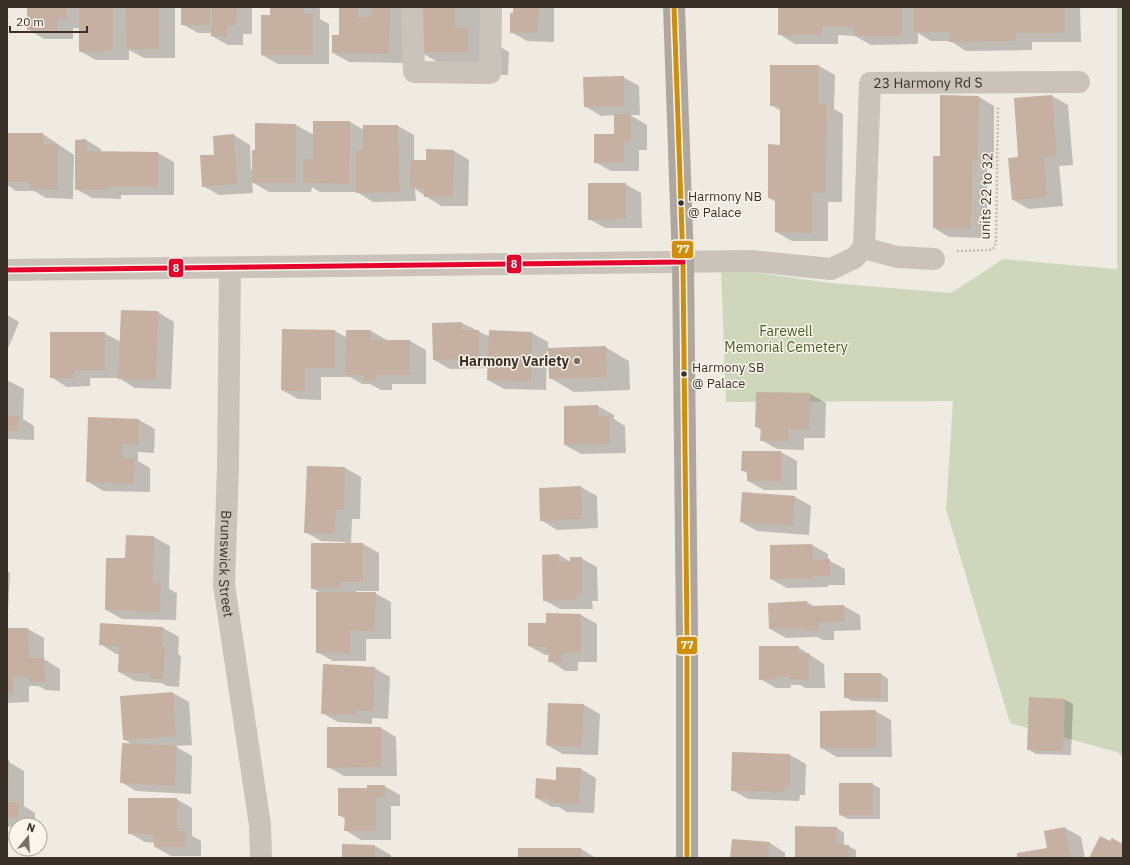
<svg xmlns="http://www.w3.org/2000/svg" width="1130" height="865" viewBox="0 0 1130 865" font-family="'IBM Plex Sans',sans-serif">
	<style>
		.green { fill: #ced7bb }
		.shadow { fill: #0003 }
		.building { fill: #c5b0a2 }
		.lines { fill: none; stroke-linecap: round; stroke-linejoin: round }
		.path { stroke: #c2bbb3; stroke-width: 2.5; stroke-dasharray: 2 2; stroke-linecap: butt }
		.minor { stroke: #c9c3bb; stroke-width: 22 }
		.major { stroke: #aea7a0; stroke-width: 22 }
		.bus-1-casing { stroke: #fcf5ea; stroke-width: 8 }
		.bus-2-casing { stroke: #fcf5ea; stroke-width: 8 }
		.bus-1 { stroke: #d18e08; stroke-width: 5 }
		.bus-2 { stroke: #e4002b; stroke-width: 5 }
		.bus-dot { fill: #3a3028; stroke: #fcf5ea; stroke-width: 1.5 }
		.poi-dot { fill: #797169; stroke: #fcf5ea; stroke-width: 1.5 }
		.labels { text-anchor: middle; stroke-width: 3; stroke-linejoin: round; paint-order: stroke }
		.bus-label { font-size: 13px; fill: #3a3028; stroke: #fcf5ea; text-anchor: start }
		.street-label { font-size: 14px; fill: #3a3028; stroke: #fcf5ea }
		.park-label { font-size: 14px; fill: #445c29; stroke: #fcf5ea }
		.poi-label { font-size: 14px; font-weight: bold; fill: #3a3028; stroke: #fcf5ea; text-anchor: end }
		.line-badge { stroke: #fcf5ea; stroke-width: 1.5 }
		.badge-label { font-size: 11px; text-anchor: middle; font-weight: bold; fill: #fff }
	</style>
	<rect width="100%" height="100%" fill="#efebe3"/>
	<path class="green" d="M1117,7H1123V757L1117,752L1010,723L946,509L953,401L726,402L721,268L831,283L951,293L1003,259L1117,269Z"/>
	<g class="shadow">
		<path d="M28,7H175V58H144L129,50V60H96L80,51V28H73V39H44L28,29Z"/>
		<path d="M182,7H252V34H243V45H228L212,36V33H198L182,24Z"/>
		<path d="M271,7H320V19L329,24V64H278L262,55L271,16Z"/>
		<path d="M340,7H405V63L349,62L333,53L340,36Z"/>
		<path d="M420,7H490L495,44L509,52L508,75H461L420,52Z"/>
		<path d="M514,7H554V42L527,41L511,32Z"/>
		<path d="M779,7H1080L1081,42H1032V50L966,51L950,41H931L918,33V44L871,45L855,36L838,35V44H795L779,34Z"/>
		<path d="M819,66L835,75L834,109L843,114L842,202H828V241H792L776,232V202L769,198L781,146V111L771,105Z"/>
		<path d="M623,77L639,86L640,115H630L647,125V150H639V171H611L595,162L615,135V115L601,116L585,106Z"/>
		<path d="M1052,96L1068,105L1073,165L1059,166L1063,206L1029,209L1013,200L1020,158Z"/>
		<path d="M979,97L994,106V169L987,168V238L949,237L934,228L941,158Z"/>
		<path d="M350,122L364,130L398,126L414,135V161H427L454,151L469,160L468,206H441L415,189L416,201L373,202L357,192H320L312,187L311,192H269L252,182L253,193L219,195L203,186L215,155L234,135L250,145L251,170H253L256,151V124L296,125L314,135Z"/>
		<path d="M7,134H43L74,155L73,199L46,198L34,191H16L7,185Z"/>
		<path d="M86,140L101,149V152L158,153L174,162V195H121V199L92,198L76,189Z"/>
		<path d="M625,184L641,193L642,228H605L589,219Z"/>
		<path d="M158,312L174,322L171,389L135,388L119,378H90V386L67,387L51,377L104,333L121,342Z"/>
		<path d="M7,315L19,322L7,351Z"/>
		<path d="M462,323L490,337L532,333L548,342V349L605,347L629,361L630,390L574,392L550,378L549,351H547L546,390L504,389L488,380L489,368L450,369L434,360Z"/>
		<path d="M335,331L346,337L371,331L387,340L410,341L426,350V384H392V390H381L370,384H362L350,377H321V400L298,399L282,390Z"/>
		<path d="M7,380L24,389L23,419L34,426V440L7,439Z"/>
		<path d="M810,394L826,403L825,438H804V450L777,449L761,440L762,430L756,427Z"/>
		<path d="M598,406L614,415V419L625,426L626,453L581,454L565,445Z"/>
		<path d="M89,418L139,420L155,429L154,453L138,452V461L150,468V492L103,491L87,481Z"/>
		<path d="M743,452H781L797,461V490H764L748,481V474L742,470Z"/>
		<path d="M308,467L345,468L361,477L360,519H352L351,544H363L379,553V591H356V593H375L391,602V639H366V661H333L317,652L321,593L312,588L346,542L321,541L305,532Z"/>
		<path d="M581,487L597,496L598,528L557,530L541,520L540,489Z"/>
		<path d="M795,497L811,506L809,535L757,531L741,522Z"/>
		<path d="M127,536L154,537L170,546L169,589L177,593L176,620L122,619L106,610L126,559Z"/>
		<path d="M812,545L828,554V560L845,569V585H828V587L787,588L771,579V546Z"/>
		<path d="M559,555L571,562L581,558L597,567L598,601H592L593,609H560L544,600Z"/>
		<path d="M7,571L10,573L8,611H7Z"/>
		<path d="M807,602L815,607L844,606L860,615L861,630L834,631V640H823L817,637L786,638L770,629Z"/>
		<path d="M547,614L581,615L597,624V662H578V671H565L550,661V655H545L529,646L547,624Z"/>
		<path d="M163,628L179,637L178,654L181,656L179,687L167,686L161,683L135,681L119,672L120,654H116L100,644Z"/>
		<path d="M7,629H28L44,638V659L60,669V691L46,690L38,686H29V702L7,703Z"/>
		<path d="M798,647L824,664L825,688H806L800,685H790L791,688H776L760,679Z"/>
		<path d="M374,668L390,677L388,719L372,718V724L338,722L322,713Z"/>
		<path d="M881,674L888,679V702L852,701L845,697Z"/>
		<path d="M173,693L189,702L192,745L175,746L192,756L191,794L136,791L121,782L133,745L124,739Z"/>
		<path d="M1030,699L1065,700L1073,704L1071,755L1036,754L1028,749Z"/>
		<path d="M549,704L584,705L600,714L598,755L563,754L547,745Z"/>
		<path d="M875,711L891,720L892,757H837L821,748Z"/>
		<path d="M381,728L396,737L397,776H344L328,767Z"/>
		<path d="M790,755L806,764L805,795H800L799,801L748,799L732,790Z"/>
		<path d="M7,761L24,771V806L35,813V825L7,827Z"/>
		<path d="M581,769L596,778L594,813L567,812L559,807H552L536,798L556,781Z"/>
		<path d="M872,784L880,788V819H848L840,815Z"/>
		<path d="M384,786L400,795V806H391V840H361L345,830V819L339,815L368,789Z"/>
		<path d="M176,799L192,808V836L201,841V856H171L155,847V843L145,842L129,833Z"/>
		<path d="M837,828L844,833V845L848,846L856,850V858H796Z"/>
		<path d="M1065,828L1081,837L1085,858H1018L1048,849Z"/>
		<path d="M770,843L785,853V858H731Z"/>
		<path d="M375,846L391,855V858H343Z"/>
		<path d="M581,849L596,858H519Z"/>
	</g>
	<g class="building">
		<path d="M27,7H67V19H57V31L27,30Z"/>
		<path d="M79,7H113V51L79,52Z"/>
		<path d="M126,7H159V49H127Z"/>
		<rect x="181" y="7" width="29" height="18"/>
		<path d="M212,7H237L236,25H227V37L211,36Z"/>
		<path d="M270,7H304V14H313V55H261V15H270Z"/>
		<path d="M339,7H358V17H371L372,7H390L389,54L332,53V35H339Z"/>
		<path d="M419,7H455V28H468V52H419Z"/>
		<path d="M513,7H539L538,33H510V13H513Z"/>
		<path d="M778,7H902V36H854V27H822V35H778Z"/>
		<path d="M914,7H1065V33H1016V41L949,42L950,32H914Z"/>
		<path d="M770,65H819V104H827L826,193H812V233L775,232V199L768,198V144L780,145V106H770Z"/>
		<path d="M624,76V106L584,107L583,77Z"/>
		<path d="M940,95L979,96L978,160H972L971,229L933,228V156H940Z"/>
		<path d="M1052,95L1057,156L1044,157L1047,197L1012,200L1008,158L1018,157L1014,98Z"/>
		<path d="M614,114H631V141L624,142V162L594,163V134H614Z"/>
		<path d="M313,121H350L349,184L303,183V159H313Z"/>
		<path d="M255,123L296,124V183H252V150H255Z"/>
		<path d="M363,125H398L400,192L356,193V151L363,150Z"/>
		<path d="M7,133H43V144H58V190L29,189L30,182H7Z"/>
		<path d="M234,134L237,184L202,187L200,155H214L213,136Z"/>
		<path d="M86,139V151L158,152V187H105V190H75V140Z"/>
		<path d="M426,149L454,150L453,197H424V188H410L411,160H426Z"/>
		<path d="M588,183H626V219L588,220Z"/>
		<path d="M121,310L158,311L156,380L118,379Z"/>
		<path d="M462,322V330H479L480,359L433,360L432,323Z"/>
		<path d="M282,329L335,330V368H305V391L281,390Z"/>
		<path d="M346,330H371V340H410V375H376V381H364V375H345Z"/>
		<path d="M489,330L532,332L531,382L487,380Z"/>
		<path d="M50,332H105V370H74V378H50Z"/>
		<path d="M606,346L607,377L549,379L548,348Z"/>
		<path d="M756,392L810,393L809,430L788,429L789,441H760L761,427H755Z"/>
		<path d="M598,405V416H610V444L564,445V406Z"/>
		<path d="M7,416H19L18,431H7Z"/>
		<path d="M88,417L139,419V445L123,444L122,458H135L134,484L86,482Z"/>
		<path d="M742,451H781V481H747V471H741Z"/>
		<path d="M307,466L345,467L344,510H336L335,534L304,533Z"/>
		<path d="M581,486L582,519L540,521L539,488Z"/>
		<path d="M742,492L795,496L793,526L740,522Z"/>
		<path d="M126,535L154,536L153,583H161L160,612L105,610L106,558H125Z"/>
		<path d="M311,543H363V582H340V588L311,589Z"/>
		<path d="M812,544L813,560L830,559V576H813V579H770V545Z"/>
		<path d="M559,554V562H570V557H582V593H577V600L543,601L542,555Z"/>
		<path d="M316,592H376L375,631L350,630V653H316Z"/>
		<path d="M807,601V606L844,605L845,621L818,623L819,631H806V628L769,629L768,603Z"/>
		<path d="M546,613L581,614V653H562V662H548L549,653L545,652L546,647L528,646V623H546Z"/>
		<path d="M100,623L163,627L162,646H165L163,679L150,678L151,674L118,672L119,646L99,645Z"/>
		<path d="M7,628H28L29,658H44L45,682H29V677H13V694H7Z"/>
		<path d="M759,646H799L798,653H809V680L789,679V676L775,677V679L759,680Z"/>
		<path d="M323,664L375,667L373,711L356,710V715L321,714Z"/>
		<rect x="844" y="673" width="37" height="25"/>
		<path d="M173,692L176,736L123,740L120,696Z"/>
		<path d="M1029,697L1065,699L1063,751L1027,750Z"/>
		<path d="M548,703L584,704L582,747L546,745Z"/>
		<path d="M876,710V748H820V711Z"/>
		<path d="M327,727H381V767L327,768Z"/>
		<path d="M122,743L177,746L175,786L120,783Z"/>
		<path d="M732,752L790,754V787L784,786V792L731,791Z"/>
		<path d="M7,760H9L8,802H19V818H7Z"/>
		<path d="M556,767L581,768L579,804L550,803L551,799L535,798L536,778L556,780Z"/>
		<rect x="839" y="783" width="34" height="32"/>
		<path d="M367,785H385V797L376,798V831H344L345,816H338V788H367Z"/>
		<path d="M128,798H177V831H186L185,847H154V834H128Z"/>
		<path d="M795,826L837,827L836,844L849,845L848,858H795Z"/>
		<path d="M1065,827L1071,858H1017V853L1047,848L1044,831Z"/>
		<path d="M1100,836L1110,841L1112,838L1123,844V858H1089Z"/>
		<path d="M732,839L770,842L768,858H730Z"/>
		<path d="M342,844L375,845V858H342Z"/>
		<rect x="518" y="848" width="63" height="10"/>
	</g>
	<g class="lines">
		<path class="path" d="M957,251L989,250L994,248L996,243L998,106"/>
		<g class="minor">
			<path d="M412,7L414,72L490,73L491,7"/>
			<path id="s1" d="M864,248L870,83L1079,82"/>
			<path id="s2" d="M230,268L228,467L224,585L260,825L261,858"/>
			<path d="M7,270L752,261L831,269L854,258L864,248L897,257L934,259"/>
		</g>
		<path class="major" d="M674,7L683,262L687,636V858"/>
		<defs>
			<path id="bus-1" d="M674,7L683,262L687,636V858"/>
			<path id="bus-2" d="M7,270L683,262"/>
		</defs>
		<use href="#bus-1" class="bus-1-casing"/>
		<use href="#bus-2" class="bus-2-casing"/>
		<use href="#bus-1" class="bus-1"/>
		<use href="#bus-2" class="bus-2"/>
	</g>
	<g class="bus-dot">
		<circle cx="681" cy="203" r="3.5"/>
		<circle cx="684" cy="374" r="3.5"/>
	</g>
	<circle class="poi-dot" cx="577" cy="361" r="4"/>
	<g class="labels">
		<g class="bus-label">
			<text x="688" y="201">Harmony NB<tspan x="688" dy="16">@ Palace</tspan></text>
			<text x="692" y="372">Harmony SB<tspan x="692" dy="16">@ Palace</tspan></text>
		</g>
		<g class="street-label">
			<text dy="5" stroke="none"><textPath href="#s1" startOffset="223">23 Harmony Rd S</textPath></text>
			<text transform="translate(986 196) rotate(-88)" y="5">units 22 to 32</text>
			<text dy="5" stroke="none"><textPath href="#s2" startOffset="296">Brunswick Street</textPath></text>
		</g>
		<g class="park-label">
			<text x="786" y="336">Farewell<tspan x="786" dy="16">Memorial Cemetery</tspan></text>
		</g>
		<g class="poi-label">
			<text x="569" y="366">Harmony Variety</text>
		</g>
	</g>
	<g class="line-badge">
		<rect x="671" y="240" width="23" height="19" rx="4" fill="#d18e08"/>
		<rect x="506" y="254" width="16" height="20" rx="4" fill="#e4002b"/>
		<rect x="168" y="258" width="16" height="20" rx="4" fill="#e4002b"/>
		<rect x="676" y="636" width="22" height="19" rx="4" fill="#d18e08"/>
	</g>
	<g class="badge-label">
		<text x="683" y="253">77</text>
		<text x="514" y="268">8</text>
		<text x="176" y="272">8</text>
		<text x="687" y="649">77</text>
	</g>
	<rect width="1130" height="865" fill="none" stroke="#3a3028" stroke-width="16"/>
	<g transform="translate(28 837) rotate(18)"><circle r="19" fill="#fcf5ea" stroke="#aea69c"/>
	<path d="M0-3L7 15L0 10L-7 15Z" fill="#797169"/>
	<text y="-6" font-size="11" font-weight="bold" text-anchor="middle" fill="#3a3028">N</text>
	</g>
	<path d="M10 26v6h77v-6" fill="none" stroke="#3a3028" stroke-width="2"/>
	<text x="16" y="26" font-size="12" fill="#3a3028" stroke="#fcf5ea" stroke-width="3" paint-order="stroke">20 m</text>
</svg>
